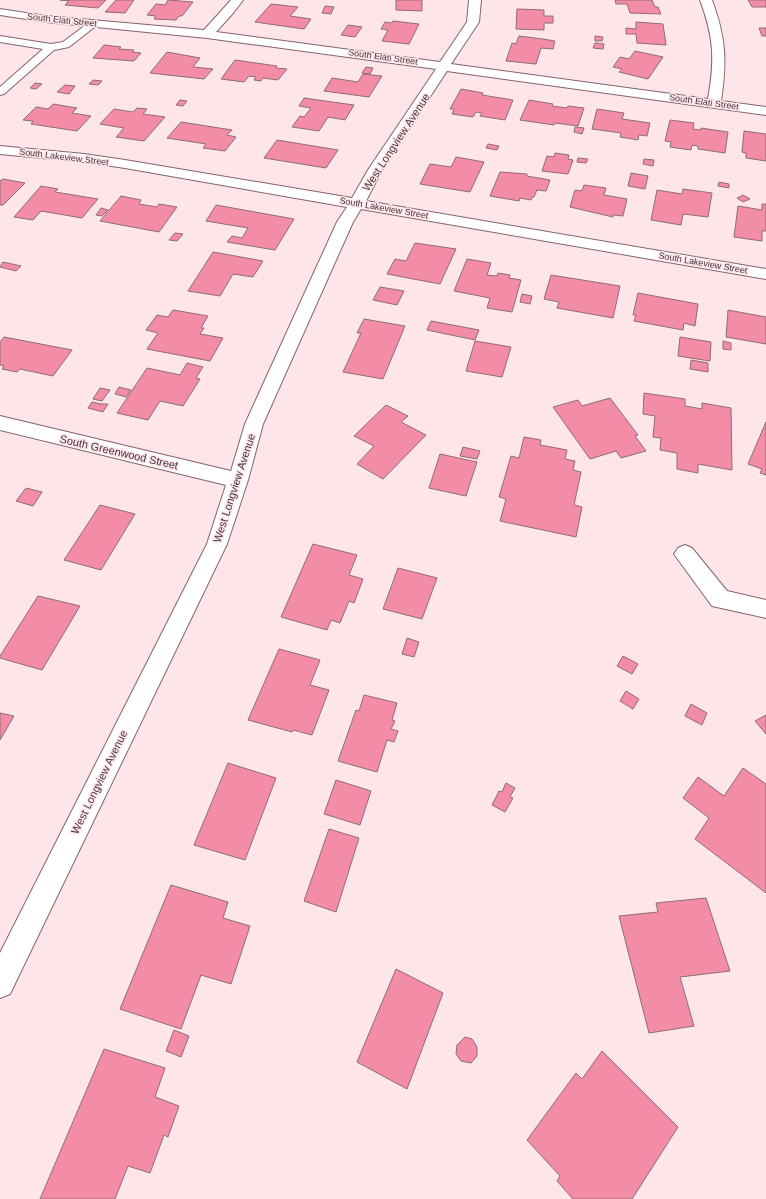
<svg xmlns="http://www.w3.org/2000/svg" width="766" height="1199" viewBox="0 0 766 1199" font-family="Helvetica,sans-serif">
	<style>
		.building { fill: #f38ca7; stroke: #8f6c74 }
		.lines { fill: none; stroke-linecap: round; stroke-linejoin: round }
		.lane-casing { stroke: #86636b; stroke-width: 2 }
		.street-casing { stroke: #86636b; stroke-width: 2 }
		.lane { fill: #fff; fill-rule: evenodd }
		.street { fill: #fff; fill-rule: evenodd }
		.labels { text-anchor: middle; stroke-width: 3; stroke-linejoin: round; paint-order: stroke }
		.far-street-label { font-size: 9px; fill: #47373b; stroke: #fde5ea }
		.street-label { font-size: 11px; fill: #47373b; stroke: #fde5ea }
	</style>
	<rect width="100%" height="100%" fill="#fde5ea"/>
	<g class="building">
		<path d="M60,0H106L98,8L65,5L69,1Z"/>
		<path d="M116,0H134L125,13L105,12Z"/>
		<path d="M168,0L193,2L182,16H179L176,20L154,19L156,16L147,15L156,4L165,5Z"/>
		<path d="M396,0H422V11L396,10Z"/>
		<path d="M615,0H652L655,7H658L661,14L630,13L627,4H616Z"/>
		<path d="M748,0H766V7H752Z"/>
		<path d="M271,4L298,7L290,16L311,19L304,29L255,22Z"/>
		<path d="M325,6L334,7L331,14L322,13Z"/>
		<path d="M517,9L544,10V16H553V23H544V30L516,29Z"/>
		<path d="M393,21L419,24L409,44L382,41L388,30L381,29L385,22L392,23Z"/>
		<path d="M636,22L663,24L666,45L637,43L636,34H626V28L636,29Z"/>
		<path d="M348,25L362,27L355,37L341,35Z"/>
		<path d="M759,28H766V36H762Z"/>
		<path d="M519,36L543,39L555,41L553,49L541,48L536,64L506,61L512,43L516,44Z"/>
		<path d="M595,36L603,37L602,41H595Z"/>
		<path d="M595,43L604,44L603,49L593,48Z"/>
		<path d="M104,45L121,47L119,49L134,50L132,52L141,53L134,61L93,58Z"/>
		<path d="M635,51L663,57L648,79L619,72L622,69L613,67L620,57L629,59Z"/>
		<path d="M167,52L200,58L193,67L213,69L204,79L150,73Z"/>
		<path d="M235,60L277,66L276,68L287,69L278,80L263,78L261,81L254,80L256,77L249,76L244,82L221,79Z"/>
		<path d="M366,67L373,68L370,74L362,73Z"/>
		<path d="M363,74L382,76L369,97L324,91L332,78L358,82Z"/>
		<path d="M93,80L102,81L98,85L89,84Z"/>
		<path d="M35,83L42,84L36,89L30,88Z"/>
		<path d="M65,85L75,86L69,94L57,92Z"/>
		<path d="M461,89L483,93L482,95L513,100L505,120L480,116L482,113L476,112L473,117L452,114L454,109H450Z"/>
		<path d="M304,98L354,105L345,120L328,117L319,131L292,127L300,116L304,117L311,108L299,106Z"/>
		<path d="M180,100L187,101L183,106L176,105Z"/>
		<path d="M529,100L553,104L552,106L567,108L568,106L584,108L578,126L555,123L554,125L520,120Z"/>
		<path d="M53,104L77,108L72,113L91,116L77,131L31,124L33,121L23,120L36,107L48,109Z"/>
		<path d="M137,108L147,109L143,114L165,117L144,141L116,137L124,128L100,124L114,109L133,112Z"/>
		<path d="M597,109L624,113L622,119L650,123L647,136L639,135L638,140L620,137L621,133L592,129Z"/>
		<path d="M670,120L694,123L693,129L701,130V128L728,132L725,153L698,149V146L692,145L691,150L670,147L671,142L665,141Z"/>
		<path d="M181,122L232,130L227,135L236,137L225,151L203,148L206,144L167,138Z"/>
		<path d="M575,127L584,128L582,134L574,132Z"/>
		<path d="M744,131L766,134V161L746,158V153L742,152Z"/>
		<path d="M277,140L338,150L326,168L264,158Z"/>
		<path d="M488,144L499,146L497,150L486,148Z"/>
		<path d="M555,153L569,155L568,159L573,160L568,174L542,171L547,156L554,157Z"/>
		<path d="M456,157L484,162L470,192L420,184L430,164L451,167Z"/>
		<path d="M578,158L588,159L586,163L577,162Z"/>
		<path d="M644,159L654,160L653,166L643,164Z"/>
		<path d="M500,172L527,174V176L550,180L546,191L537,190L534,197H532L531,200L520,198L519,201L490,196Z"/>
		<path d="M631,173L648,176L645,189L628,186Z"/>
		<path d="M3,179L25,183L3,205H0V181Z"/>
		<path d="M719,182L729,184V188L718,186Z"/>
		<path d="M584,185L606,188L604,195L627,199L623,216L613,215V217L570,207L575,190L582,191Z"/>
		<path d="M41,186L58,189L55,192L98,199L82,218L41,211L33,220L14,217Z"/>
		<path d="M683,189L712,193L708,217L683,214L681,225L651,220L657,190L682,194Z"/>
		<path d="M743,195L750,199L743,202L737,198Z"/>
		<path d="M121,196L141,200L139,204L157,207L159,204L177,207L159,232L100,221Z"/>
		<path d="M762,204H766V231H762V241L734,237L738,206L762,210Z"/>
		<path d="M216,205L294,219L275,250L227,242L232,236L242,238L248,228L206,221Z"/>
		<path d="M101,208L108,210L102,216L96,215Z"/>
		<path d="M175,233L183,234L177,241L169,240Z"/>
		<path d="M415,243L456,249L440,284L387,274L395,259L406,261Z"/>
		<path d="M213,252L263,261L253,277L233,274L220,296L188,291Z"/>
		<path d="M467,259L491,263L487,275L497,276L498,273L510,275L509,278L521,280L512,312L487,308L490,298L454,291Z"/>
		<path d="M3,262L21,266L16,271L0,267Z"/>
		<path d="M551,275L620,286L613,318L557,308L559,302L544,299Z"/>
		<path d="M380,287L404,291L397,305L373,300Z"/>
		<path d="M638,293L698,304L695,326L684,323L683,330L634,321L636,315H633Z"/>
		<path d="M522,294L532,296L530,304L520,302Z"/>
		<path d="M173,310L208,316L201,328H204L200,334L223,338L210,361L147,349L158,333L146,330L157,315L168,317Z"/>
		<path d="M728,310L766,317V344L726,337Z"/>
		<path d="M364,319L405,326L383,379L343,372L361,333H357Z"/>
		<path d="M431,321L479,330L475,340L427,330Z"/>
		<path d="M4,337L72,350L53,376L20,369L17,372L2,369L4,366L0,365V342Z"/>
		<path d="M680,337L711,342L710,361L678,356Z"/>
		<path d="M475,341L511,347L502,377L466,371Z"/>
		<path d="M723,341L731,343V350L723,349Z"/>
		<path d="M691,360L708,363V372L690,369Z"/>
		<path d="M187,363L203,367L196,378L200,379L183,406L160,401L148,420L117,413L147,368L180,375Z"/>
		<path d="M119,387L131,390L126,397L115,394Z"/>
		<path d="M100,388L110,390L102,401L93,399Z"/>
		<path d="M644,393L685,399V406L702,409V403L731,408L732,470L698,464V473L677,469V453L660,450L661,438L653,437L655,416L643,414Z"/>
		<path d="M610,398L638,435L635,436L646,451L621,458L616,451L590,459L553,407L578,400L582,406Z"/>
		<path d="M92,402L101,404H108L103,412L88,408Z"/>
		<path d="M386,405L408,416L401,422L426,435L383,479L357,464L374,446L354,436Z"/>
		<path d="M766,422V475L760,473L762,469L748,464Z"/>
		<path d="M524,437L541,440L540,445L567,450L565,459L575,461L573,470L581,472L574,505L582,507L576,537L500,521L506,499L499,497L511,456L519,458Z"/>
		<path d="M463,447L480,451L477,459L460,456Z"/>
		<path d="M440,454L477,462L466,496L429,488Z"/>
		<path d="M26,488L42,492L33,506L16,501Z"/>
		<path d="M100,505L135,514L101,570L64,560Z"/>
		<path d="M313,544L357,555L349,575L363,579L354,603L349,601L340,623L331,620L327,630L281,617Z"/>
		<path d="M398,568L437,578L422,619L383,609Z"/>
		<path d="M38,596L80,606L42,670L0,658V656Z"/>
		<path d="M407,638L419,642L414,657L402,654Z"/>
		<path d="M279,649L320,660L310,685L329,690L312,735L293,730L292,732L248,720Z"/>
		<path d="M623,656L638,664L632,674L617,666Z"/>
		<path d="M626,691L639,699L633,709L620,701Z"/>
		<path d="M364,695L397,703L392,720L395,721L391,729L398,731L394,742L387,740L377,772L338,761L356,710L359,711Z"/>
		<path d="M691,704L707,713L702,725L685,716Z"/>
		<path d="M0,713L14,716L0,740Z"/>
		<path d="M766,715V734L755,721Z"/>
		<path d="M228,763L276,778L245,860L194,845Z"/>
		<path d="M743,768L766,784V893L695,839L709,818L683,798L698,777L724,796Z"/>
		<path d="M336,780L371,791L360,825L324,814Z"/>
		<path d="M506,783L515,788L510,797L513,798L505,812L492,805L499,791L502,792Z"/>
		<path d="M329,829L359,838L336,912L304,901Z"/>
		<path d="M171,885L228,902L223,918L250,926L231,984L201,975L181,1029L120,1009Z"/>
		<path d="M706,898L730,971L680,977L694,1026L649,1033L619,916L658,912L656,903Z"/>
		<path d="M396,969L443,993L407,1089L357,1062Z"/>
		<path d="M174,1030L189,1036L181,1057L166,1051Z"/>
		<path d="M465,1037L472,1039L477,1047V1056L471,1063L461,1061L456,1054L457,1045Z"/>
		<path d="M104,1049L165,1068L155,1097L179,1106L168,1137L164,1135L150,1173L128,1166L115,1199H40Z"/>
		<path d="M602,1051L678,1127L632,1199H573L557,1181L560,1176L527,1140L576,1073L582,1079Z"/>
	</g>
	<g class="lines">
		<defs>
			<path id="lane" d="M94,20L97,21L99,23L97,25L69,47L54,50L4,94L0,95V87L43,49L0,42V36L51,44L63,42L91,21Z"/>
			<g id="street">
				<path d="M231,0H243L234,12L216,32L440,62L467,22L469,0H481L479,22L451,64L708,99C715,60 714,37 700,0H712C726,38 727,61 721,101L766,107V115L447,71L382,170L366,201L766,269V279L361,209L353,222L263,424L248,480L227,544L10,994L0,998V953L207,544L226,485L0,430V416L231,471L245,424L337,222L347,207L125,168L84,162L0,154V146L84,154L125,160L352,198L368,170L436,69L207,38L46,22L0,15V9L46,16L204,30Z"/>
				<path d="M685,545L692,548L727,591L766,600V618L712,606L674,554L678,548Z"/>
			</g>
		</defs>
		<use href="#lane" class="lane-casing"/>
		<use href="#street" class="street-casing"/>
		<use href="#lane" class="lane"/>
		<use href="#street" class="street"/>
	</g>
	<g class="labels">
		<g class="far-street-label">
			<text transform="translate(62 20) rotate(6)" y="3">South Elati Street</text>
			<text transform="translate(383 57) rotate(8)" y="3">South Elati Street</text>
			<text transform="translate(704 102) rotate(8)" y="3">South Elati Street</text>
			<text transform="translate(64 157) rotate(7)" y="3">South Lakeview Street</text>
			<text transform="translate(384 208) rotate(10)" y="3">South Lakeview Street</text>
			<text transform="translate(703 263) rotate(10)" y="3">South Lakeview Street</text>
		</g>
		<g class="street-label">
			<text transform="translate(396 142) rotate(-57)" y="4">West Longview Avenue</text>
			<text transform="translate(119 452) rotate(13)" y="4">South Greenwood Street</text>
			<text transform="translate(234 488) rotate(-72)" y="4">West Longview Avenue</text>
			<text transform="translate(99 782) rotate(-64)" y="4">West Longview Avenue</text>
		</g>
	</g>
</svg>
